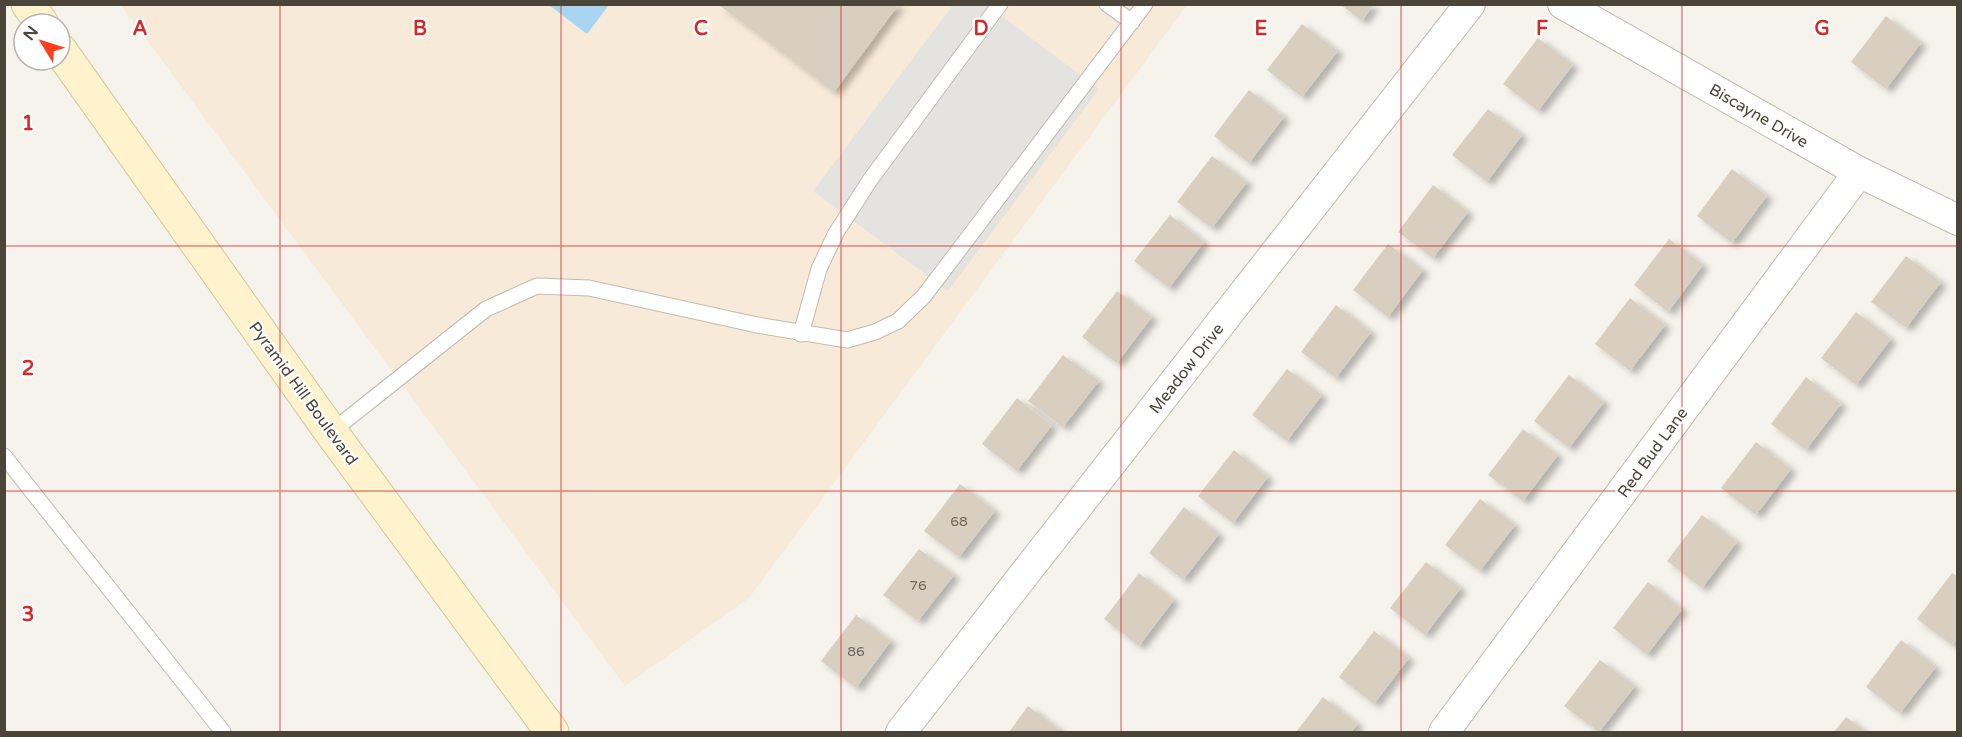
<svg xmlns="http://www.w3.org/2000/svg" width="1962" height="737" viewBox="0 0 1962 737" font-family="'Varela Round',sans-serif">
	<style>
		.commercial { fill: #f7ead8 }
		.parking { fill: #e5e3e0 }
		.water { fill: #a9d4f2 }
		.building { fill: #d8cfc1; filter: url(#shadow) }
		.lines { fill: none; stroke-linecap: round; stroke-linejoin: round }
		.service-casing { stroke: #c2bbae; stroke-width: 17 }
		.minor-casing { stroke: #c2bbae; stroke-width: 32 }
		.secondary-casing { stroke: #d6c79b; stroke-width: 35 }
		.service { stroke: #fff; stroke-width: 15 }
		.minor { stroke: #fff; stroke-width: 30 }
		.secondary { stroke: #fff3cd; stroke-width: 33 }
		.grid { fill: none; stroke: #d62828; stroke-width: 1.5; stroke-opacity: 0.55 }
		.labels { text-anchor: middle; stroke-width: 4.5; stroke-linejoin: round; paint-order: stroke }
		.number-label { font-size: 14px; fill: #6e675b }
		.street-label { font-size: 16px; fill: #4b4439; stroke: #fff }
		.grid-label { font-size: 20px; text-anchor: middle; font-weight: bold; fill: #d62828; stroke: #fff; stroke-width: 4.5; stroke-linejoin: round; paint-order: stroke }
	</style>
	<defs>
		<filter id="shadow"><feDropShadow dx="6" dy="4" stdDeviation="3" flood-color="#0004"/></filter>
	</defs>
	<rect width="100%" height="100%" fill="#f6f3ec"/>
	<path class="commercial" d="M121,5H1187L749,598L625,686Z"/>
	<path class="parking" d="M953,5H987L1099,89L948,291L813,191Z"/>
	<path class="water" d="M549,5H609L587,34Z"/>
	<g class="building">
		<path d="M718,4H899L834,92Z"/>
		<path d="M1340,4H1374L1362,21Z"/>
		<path d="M1886,16L1921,43L1886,89L1851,62Z"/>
		<path d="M1302,24L1338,51L1302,97L1267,70Z"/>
		<path d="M1538,38L1573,65L1538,111L1503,84Z"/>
		<path d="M1249,90L1284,117L1249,163L1214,136Z"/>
		<path d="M1488,109L1522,135L1487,182L1452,155Z"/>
		<path d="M1212,156L1247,182L1212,228L1177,202Z"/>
		<path d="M1732,169L1767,196L1732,243L1697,216Z"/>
		<path d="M1433,185L1468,212L1433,258L1398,232Z"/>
		<path d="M1170,215L1204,242L1169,288L1134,261Z"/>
		<path d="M1669,239L1703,265L1668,312L1634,285Z"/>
		<path d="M1388,244L1423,270L1388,317L1353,290Z"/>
		<path d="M1906,256L1941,282L1906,328L1871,302Z"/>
		<path d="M1117,291L1152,317L1117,363L1082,337Z"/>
		<path d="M1630,298L1665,325L1630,371L1595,344Z"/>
		<path d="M1336,305L1371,332L1336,378L1301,352Z"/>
		<path d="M1856,312L1891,339L1856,385L1821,358Z"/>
		<path d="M1063,355L1099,381L1063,427L1028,401Z"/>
		<path d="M1287,369L1322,395L1287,441L1252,415Z"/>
		<path d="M1569,375L1604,402L1569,448L1534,421Z"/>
		<path d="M1806,377L1841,404L1806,450L1771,424Z"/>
		<path d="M1017,398L1052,425L1017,471L982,444Z"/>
		<path d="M1523,429L1558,455L1523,501L1488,475Z"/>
		<path d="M1756,442L1791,469L1756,515L1721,488Z"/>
		<path d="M1234,450L1268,477L1233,523L1198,496Z"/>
		<path d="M960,484L995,511L959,557L924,531Z"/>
		<path d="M1480,499L1515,525L1480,571L1445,545Z"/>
		<path d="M1184,507L1219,534L1183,580L1149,553Z"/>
		<path d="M1702,515L1737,542L1702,588L1667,561Z"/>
		<path d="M919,549L954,575L918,621L883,595Z"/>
		<path d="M1426,562L1461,588L1425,635L1390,608Z"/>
		<path d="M1139,573L1174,600L1139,646L1104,619Z"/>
		<path d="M1952,573L1958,577V638L1952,645L1917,619Z"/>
		<path d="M1648,582L1682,609L1647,655L1613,628Z"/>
		<path d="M856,615L891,641L856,688L821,661Z"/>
		<path d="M1374,631L1409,658L1374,704L1339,677Z"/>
		<path d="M1901,640L1936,667L1900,713L1866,687Z"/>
		<path d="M1600,660L1635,686L1599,732L1564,706Z"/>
		<path d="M1323,697L1358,724L1351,732H1296Z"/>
		<path d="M1028,706L1060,730L1058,732H1009Z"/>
		<path d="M1846,717L1866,732H1834Z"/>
	</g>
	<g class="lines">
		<defs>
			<g id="service">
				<path d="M1107,4L1132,22"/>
				<path d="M801,334L819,269L836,233L870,180L1000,4"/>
				<path d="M331,432L486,309L537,286L589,288L757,325L847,340L875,332L898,321L924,296L1145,4"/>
				<path d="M4,456L223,732"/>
			</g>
			<g id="minor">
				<path d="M1563,4L1859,172L1958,220"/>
				<path d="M901,732L1470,4"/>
				<path d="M1444,732L1859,172"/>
			</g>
			<g id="secondary">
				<path d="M28,4L42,24"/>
				<path d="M60,50L331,432L552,732"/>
			</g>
		</defs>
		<use href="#service" class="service-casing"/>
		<use href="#minor" class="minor-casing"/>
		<use href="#secondary" class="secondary-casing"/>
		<use href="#service" class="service"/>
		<use href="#minor" class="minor"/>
		<use href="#secondary" class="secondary"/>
	</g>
	<path class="grid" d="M280,4V732M561,4V732M841,4V732M1121,4V732M1401,4V732M1682,4V732M4,246H1958M4,491H1958"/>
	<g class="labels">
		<g class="number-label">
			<text x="959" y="526">68</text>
			<text x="918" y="590">76</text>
			<text x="856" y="656">86</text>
		</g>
		<g class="street-label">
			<text transform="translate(1759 115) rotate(30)" y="6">Biscayne Drive</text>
			<text transform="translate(1186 368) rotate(-52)" y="6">Meadow Drive</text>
			<text transform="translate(304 393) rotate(54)" y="6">Pyramid Hill Boulevard</text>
			<text transform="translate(1652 452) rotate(-54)" y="6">Red Bud Lane</text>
		</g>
	</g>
	<g class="grid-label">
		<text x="140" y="35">A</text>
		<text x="420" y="35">B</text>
		<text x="701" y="35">C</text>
		<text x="981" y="35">D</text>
		<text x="1261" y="35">E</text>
		<text x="1542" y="35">F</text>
		<text x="1822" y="35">G</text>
		<text x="28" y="130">1</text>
		<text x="28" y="375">2</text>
		<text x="28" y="621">3</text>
	</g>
	<rect width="1962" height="737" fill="none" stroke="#4b4439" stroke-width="12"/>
	<g transform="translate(42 42) rotate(308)"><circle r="28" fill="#ffffff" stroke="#b7b4b0" stroke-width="1.5"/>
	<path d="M0-4.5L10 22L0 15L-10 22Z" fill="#fc3f1d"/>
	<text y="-9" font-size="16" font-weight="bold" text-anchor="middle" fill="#4b4439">N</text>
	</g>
</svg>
